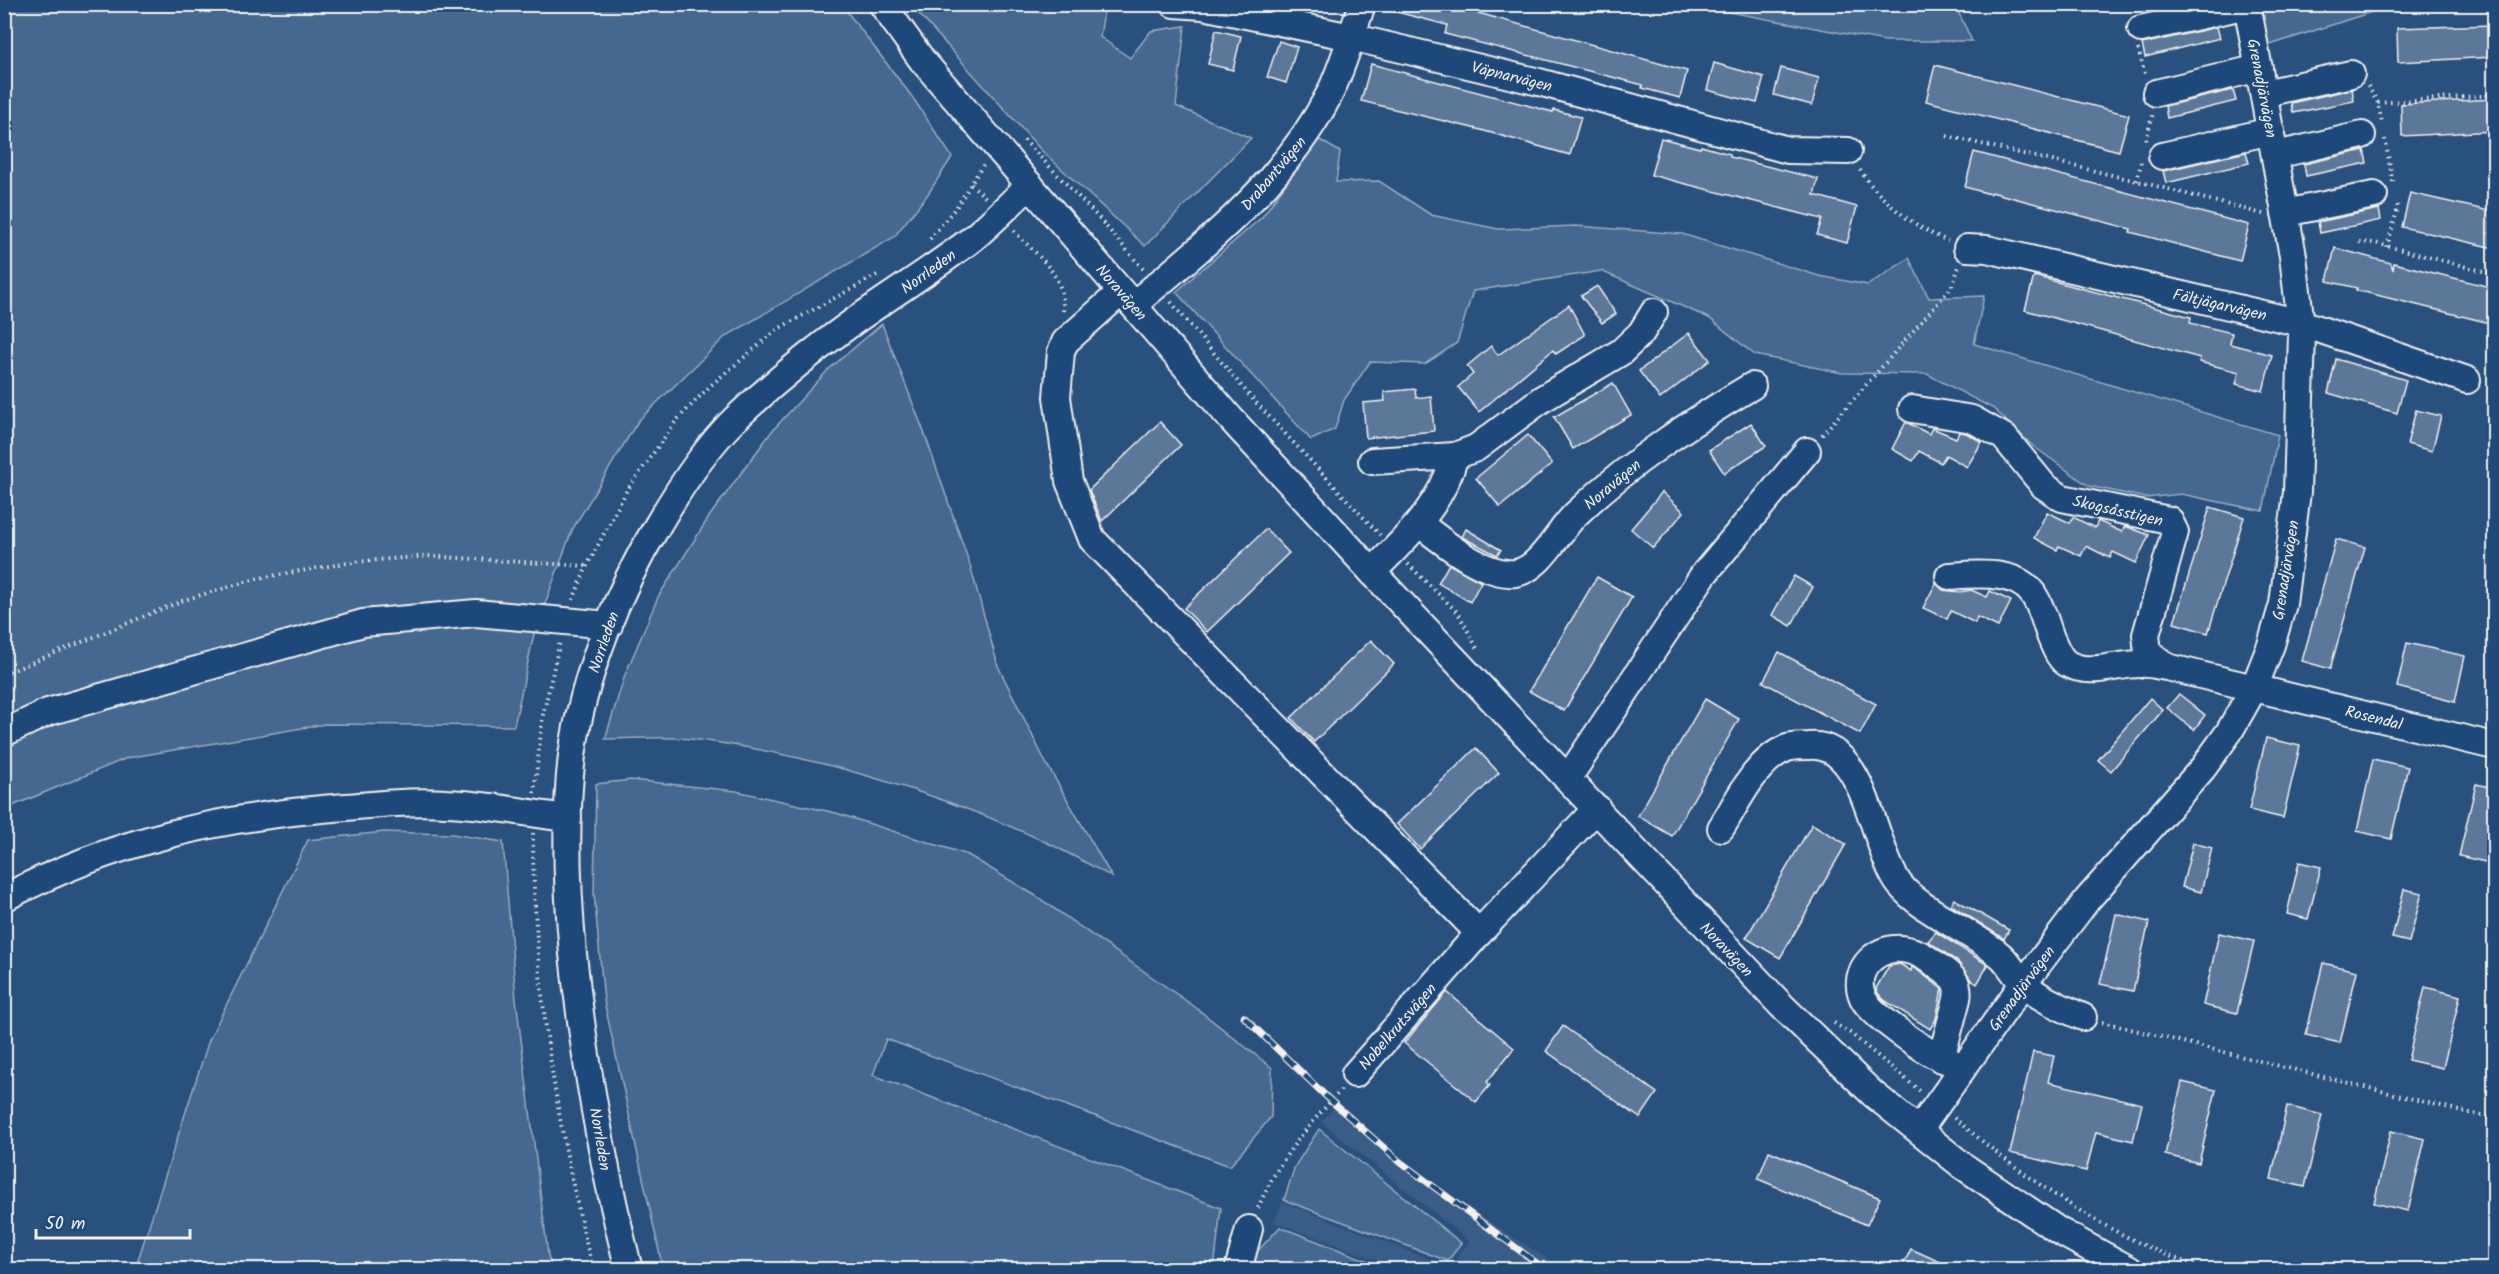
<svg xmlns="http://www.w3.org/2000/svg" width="2499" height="1274" viewBox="0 0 2499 1274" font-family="Kalam,sans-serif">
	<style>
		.built { fill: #375d86 }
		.green { fill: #45688e; stroke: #9cacbb; stroke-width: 1.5 }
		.building { fill: #5b7899; stroke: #f4f1e8; stroke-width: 1.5 }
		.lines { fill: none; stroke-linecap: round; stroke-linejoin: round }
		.minor-casing { stroke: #f4f1e8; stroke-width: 30 }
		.path { stroke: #f4f1e8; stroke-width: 4; stroke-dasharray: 1.5 4.5; stroke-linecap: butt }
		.minor { stroke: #1f4a7a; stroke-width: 26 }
		.rail-casing { stroke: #f4f1e8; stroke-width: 7 }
		.rail { stroke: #1f4a7a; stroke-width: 4.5; stroke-dasharray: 14; stroke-linecap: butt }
		.labels { text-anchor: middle; stroke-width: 4.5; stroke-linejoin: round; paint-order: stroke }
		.street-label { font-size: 16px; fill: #f4f1e8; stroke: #1f4a7a }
	</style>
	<rect width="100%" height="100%" fill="#28517e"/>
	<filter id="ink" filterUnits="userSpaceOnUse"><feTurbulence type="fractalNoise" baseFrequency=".0167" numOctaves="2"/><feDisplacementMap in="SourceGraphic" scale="12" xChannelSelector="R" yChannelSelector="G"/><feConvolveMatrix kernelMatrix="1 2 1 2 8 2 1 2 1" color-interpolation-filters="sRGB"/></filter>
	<g filter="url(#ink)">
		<path class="built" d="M1336,1106L1440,1190L1564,1269H1401L1274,1222L1283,1202L1450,1267L1469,1241L1321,1122Z"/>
		<g class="green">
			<path d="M2255,4L2393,5L2264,47Z"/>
			<path d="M5,5H842L913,98L952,157L928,194L894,237L725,337L638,421L572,530L534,634L514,726L325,724L127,758L5,809Z"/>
			<path d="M911,5H1105L1100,37L1130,58L1151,31L1185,26L1176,106L1251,138L1145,246L1041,150Z"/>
			<path d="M1691,5H1955L1972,41H1885Z"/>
			<path d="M1318,139L1340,152L1336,182L1379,181L1431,215L1498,229L1576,226L1682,234L1819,276L1868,285L1909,258L1929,298L1984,296L1974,344L2278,435L2263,511L2181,494L2146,498L2089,486L2033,446L1994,409L1927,374L1842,373L1755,355L1709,318L1601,271L1473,291L1457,343L1425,364L1370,362L1344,400L1335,429L1311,440L1176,292L1262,217Z"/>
			<path d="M882,324L924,432L970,565L998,666L1046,763L1112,877C1088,864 1064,850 1039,839C934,791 806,753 691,739C663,736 633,739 605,739L625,675L658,597L711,514L772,431L828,370Z"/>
			<path d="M631,780L736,791L836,813L968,855L1036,896L1195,1007L1272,1068L1271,1117L1230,1166L886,1039L873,1075L1221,1208L1214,1269H663L604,1001L594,893L596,784Z"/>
			<path d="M384,832L452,834L503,842L516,999L548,1255L552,1269H135L209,1040L308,840Z"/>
			<path d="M1319,1129L1461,1243L1448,1261L1284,1200L1295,1166Z"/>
			<path d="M1280,1227L1376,1264L1389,1269L1240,1270Z"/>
		</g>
		<g class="building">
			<path d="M1390,4H1446L1687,71L1680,98L1642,88L1643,85L1445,34L1447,25L1389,10Z"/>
			<path d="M2494,25V57L2398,62L2397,28Z"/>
			<path d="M2217,27L2220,38L2145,57L2142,44Z"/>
			<path d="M1216,30L1241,36L1233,70L1208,64Z"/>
			<path d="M1279,41L1297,47L1286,83L1267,77Z"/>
			<path d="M1714,63L1764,77L1757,103L1707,90Z"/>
			<path d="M1371,64L1553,112L1554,110L1581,117L1570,155L1481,130L1361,101Z"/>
			<path d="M1935,65L2129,115L2119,151L1926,101Z"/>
			<path d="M1781,68L1819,78L1812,105L1774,95Z"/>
			<path d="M2352,89L2354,101L2293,113L2291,103Z"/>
			<path d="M2233,90L2236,101L2167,118L2165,106Z"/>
			<path d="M2494,99V131L2402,136L2401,104Z"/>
			<path d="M1661,138L1700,148L1701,146L1730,154V157L1818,179L1814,195L1857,207L1847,243L1817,235L1822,219L1651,175Z"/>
			<path d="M2364,150L2367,163L2306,176L2304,164Z"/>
			<path d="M1974,152L2249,225L2240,261L2130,232L2131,229L1991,192L1990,194L1965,187Z"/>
			<path d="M2246,152L2249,163L2166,183L2163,171Z"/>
			<path d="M2410,193L2494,212V248L2402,227Z"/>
			<path d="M2379,209L2381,220L2320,233L2318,222Z"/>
			<path d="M2335,248L2391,263L2393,270L2394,263L2494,288V324L2356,290L2357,288L2327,281Z"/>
			<path d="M2034,276L2191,317L2190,323L2232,333L2230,344L2272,355L2263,391L2236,384L2239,372L2199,362L2200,358L2025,310Z"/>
			<path d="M1597,286L1616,314L1602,323L1581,296Z"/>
			<path d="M1569,305L1585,335L1556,354L1553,350L1479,412L1458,387L1473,374L1467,366L1491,346L1498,355Z"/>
			<path d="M1689,333L1710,360L1660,399L1639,371Z"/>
			<path d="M2336,359L2406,380L2397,413L2328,393Z"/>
			<path d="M1613,383L1631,415L1573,449L1554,417Z"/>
			<path d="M1415,389L1416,398L1431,396L1434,431L1366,438L1363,403L1385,401L1384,392Z"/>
			<path d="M2416,410L2441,416L2432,451L2407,444Z"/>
			<path d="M1160,422L1181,445L1102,521L1089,490Z"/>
			<path d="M1906,422L1929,434L1932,428L1956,438L1959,432L1966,433L1982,442L1967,467L1946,455L1941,463L1919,451L1913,461L1892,449Z"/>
			<path d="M1751,423L1766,446L1724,473L1709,450Z"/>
			<path d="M1528,435L1552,464L1500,507L1476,478Z"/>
			<path d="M1662,492L1684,512L1653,548L1631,529Z"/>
			<path d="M2210,507L2244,517L2208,633L2174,623Z"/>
			<path d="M2047,512L2070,523L2073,517L2095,528L2098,521L2122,532L2125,526L2149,535L2136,563L2113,552L2110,558L2086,546L2081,556L2059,546L2057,550L2034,538Z"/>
			<path d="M1266,529L1289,553L1207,632L1184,608Z"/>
			<path d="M1466,529L1501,550L1497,555L1462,537Z"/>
			<path d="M2336,539L2365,547L2330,669L2302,661Z"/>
			<path d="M1449,564L1481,582L1470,602L1438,583Z"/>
			<path d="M1794,576L1813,587L1791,626L1772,615Z"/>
			<path d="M1597,577L1632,597L1564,711L1529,691Z"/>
			<path d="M1936,583L1943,590L1960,592L1971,590L1987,597L1990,591L2011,601L1998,627L1977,617L1975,623L1951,611L1947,619L1923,608Z"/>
			<path d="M1371,640L1394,664L1314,742L1291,718Z"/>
			<path d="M2407,643L2465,656L2455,702L2397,687Z"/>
			<path d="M1779,652L1876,704L1860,734L1763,682Z"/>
			<path d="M2179,694L2205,715L2194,730L2167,708Z"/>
			<path d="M2150,698L2163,710L2111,771L2098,760Z"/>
			<path d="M1705,699L1739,719L1672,836L1638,816Z"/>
			<path d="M2266,738L2300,746L2283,818L2249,810Z"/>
			<path d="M1476,748L1499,773L1420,849L1397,824Z"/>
			<path d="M2373,759L2408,767L2391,839L2357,831Z"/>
			<path d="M2476,784L2494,788V864L2459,856Z"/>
			<path d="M1812,824L1846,844L1780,958L1746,938Z"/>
			<path d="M2193,843L2212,848L2201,892L2182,887Z"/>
			<path d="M2299,862L2321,867L2308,919L2287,914Z"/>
			<path d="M2404,889L2422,893L2409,942L2392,938Z"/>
			<path d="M1954,899L2009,930L2004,939L1951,905Z"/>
			<path d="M2116,914L2149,922L2133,991L2100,984Z"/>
			<path d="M1936,932L1988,965L1977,984L1971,980L1958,962L1928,941Z"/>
			<path d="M2219,933L2254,941L2237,1013L2203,1005Z"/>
			<path d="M2323,963L2357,971L2340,1043L2306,1035Z"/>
			<path d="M1900,964L1911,971L1912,967L1916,969L1942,989L1936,1019L1930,1029L1884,1000L1877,992L1876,988L1889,966Z"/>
			<path d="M2425,987L2460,996L2443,1068L2408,1060Z"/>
			<path d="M1447,992L1514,1048L1487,1082L1490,1085L1476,1102L1404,1043Z"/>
			<path d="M1563,1026L1657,1093L1640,1118L1546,1051Z"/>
			<path d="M2033,1052L2054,1056L2048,1082L2142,1104L2133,1141L2096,1132L2086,1171L2010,1153Z"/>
			<path d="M2182,1082L2216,1090L2199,1163L2165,1155Z"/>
			<path d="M2287,1106L2322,1115L2305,1187L2271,1179Z"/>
			<path d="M2391,1131L2425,1139L2408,1211L2374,1203Z"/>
			<path d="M1769,1151L1880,1198L1867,1225L1758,1179Z"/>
			<path d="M1911,1249L1956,1269H1901Z"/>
		</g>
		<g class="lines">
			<defs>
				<g id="minor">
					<path d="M882,4L922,60L1231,419L1372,572L1782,1006L1873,1094L1963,1166L2059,1231L2130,1270"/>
					<path d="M1174,4L1203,6L1351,37L1539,82L1788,150L1848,151"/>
					<path d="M2141,29L2247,5"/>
					<path d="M2156,93L2259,68"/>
					<path d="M2265,93L2351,74"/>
					<path d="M2276,155L2362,135"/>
					<path d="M2162,156L2271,131"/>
					<path d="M2285,213L2374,195"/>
					<path d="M1967,248L1987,249L2301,323L2467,380"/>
					<path d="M1121,292L1065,342L1061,352L1057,397L1069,481L1092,539L1479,933"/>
					<path d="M1133,305C1207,243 1284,182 1329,95C1343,67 1352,34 1362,4"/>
					<path d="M1912,409L1972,419L2004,437L2044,486L2062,498L2169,520L2175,532L2146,635L2148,652L2167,667"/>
					<path d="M1372,461L1455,456"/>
					<path d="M1420,524C1443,542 1484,576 1515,573C1540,570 1558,531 1576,514C1628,464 1690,423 1752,386"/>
					<path d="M1372,572C1407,537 1441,506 1455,456L1476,448L1542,399L1621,352L1641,333L1654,312"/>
					<path d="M1949,576C1977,574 2021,569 2036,599C2043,611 2046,625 2051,638C2055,647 2059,659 2068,664C2089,676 2117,664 2140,664C2149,663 2158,666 2167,667L2494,746"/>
					<path d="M4,733L48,712L363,623L476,613L609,625"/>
					<path d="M1568,778L1704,574L1807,451"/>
					<path d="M1721,828C1738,801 1756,760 1787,748C1793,746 1802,746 1809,746C1866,740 1873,851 1900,885C1922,912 1973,932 2001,956C2010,964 2015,976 2024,984C2040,999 2063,1008 2083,1017"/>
					<path d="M4,898C114,840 223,816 346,807C379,804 412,801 446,803C487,804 528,814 568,818"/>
					<path d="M1941,1059L1957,999C1960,982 1952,976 1939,967C1929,960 1920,952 1907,950C1879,943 1850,969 1863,998C1870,1014 1926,1052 1943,1059C1949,1062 1957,1064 1964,1066"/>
					<path d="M1355,1074L1479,933L1597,808"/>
					<path d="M1919,1130L2023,984L2087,900L2203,768L2229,732L2254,688L2271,645L2283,604L2297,492L2302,335L2293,256L2247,4"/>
					<path d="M629,1270C603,1166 584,1060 573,954C567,889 564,821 572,756C583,677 617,591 659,523C680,487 704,450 734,420C771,385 811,352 853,322C891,295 931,270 968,242C990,225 1009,204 1030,185"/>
					<path d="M1238,1270L1249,1229"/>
				</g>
			</defs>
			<use href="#minor" class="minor-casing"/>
			<g class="path">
				<path d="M2138,49L2145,74"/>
				<path d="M2368,86L2378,103L2382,123"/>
				<path d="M2378,103L2494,95"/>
				<path d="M1947,136L2137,181L2263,214"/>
				<path d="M2385,139L2393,182"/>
				<path d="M1024,140L1098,217L1143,269"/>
				<path d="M2146,140L2153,113"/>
				<path d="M1860,170C1880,201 1914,227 1948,241"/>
				<path d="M2137,181L2141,162"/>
				<path d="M971,184L986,198"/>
				<path d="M1014,231C1039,258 1066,274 1063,313"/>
				<path d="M930,239L957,206L983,165"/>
				<path d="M2359,242L2375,243L2494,274"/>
				<path d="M2387,247L2398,207L2396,201"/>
				<path d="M1171,302L1249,395L1380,535"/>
				<path d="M1822,435L1951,288L1959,267"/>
				<path d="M1408,564L1458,613L1477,648"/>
				<path d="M573,600L587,566L626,492L676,421L710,386L778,329L877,275"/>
				<path d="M4,674L184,600L259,578L353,562L428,556L587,566"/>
				<path d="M534,793L543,715L560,641"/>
				<path d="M533,833C533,980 557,1128 593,1270"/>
				<path d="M2102,1022L2494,1119"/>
				<path d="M1834,1023L1850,1033L1920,1091"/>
				<path d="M1954,1118C2033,1184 2110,1239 2209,1270"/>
				<path d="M1258,1208C1279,1158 1305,1130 1341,1090"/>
			</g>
			<use href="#minor" class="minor"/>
			<defs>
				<path id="rail" d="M1244,1017L1331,1101L1399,1161L1546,1270"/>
			</defs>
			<use href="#rail" class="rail-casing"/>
			<use href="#rail" class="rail"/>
		</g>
	</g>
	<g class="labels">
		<g class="street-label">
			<text transform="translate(1512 76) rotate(14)" y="6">Väpnarvägen</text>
			<text transform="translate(2263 88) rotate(79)" y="6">Grenadjärvägen</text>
			<text transform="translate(1273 173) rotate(-50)" y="6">Drabantvägen</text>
			<text transform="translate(928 271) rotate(-36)" y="6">Norrleden</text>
			<text transform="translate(1122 292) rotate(49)" y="6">Noravägen</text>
			<text transform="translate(2220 304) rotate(13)" y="6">Fältjägarvägen</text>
			<text transform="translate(1612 484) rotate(-40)" y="6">Noravägen</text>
			<text transform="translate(2118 510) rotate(13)" y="6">Skogsåsstigen</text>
			<text transform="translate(2285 570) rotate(-81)" y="6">Grenadjärvägen</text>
			<text transform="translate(603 642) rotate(-71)" y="6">Norrleden</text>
			<text transform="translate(2374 717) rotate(14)" y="6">Rosendal</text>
			<text transform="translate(1727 949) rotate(46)" y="6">Noravägen</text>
			<text transform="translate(2021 988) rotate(-54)" y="6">Grenadjärvägen</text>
			<text transform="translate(1397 1026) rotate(-49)" y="6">Nobelkrutsvägen</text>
			<text transform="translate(601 1139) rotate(80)" y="6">Norrleden</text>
		</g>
	</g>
	<rect width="2499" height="1274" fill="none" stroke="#1f4a7a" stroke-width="24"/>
	<rect x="12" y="12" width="2475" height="1250" fill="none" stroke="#f4f1e8" stroke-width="2" filter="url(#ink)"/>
	<path d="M36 1229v9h154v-9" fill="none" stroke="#f4f1e8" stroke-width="3"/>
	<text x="45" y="1229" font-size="18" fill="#f4f1e8" stroke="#1f4a7a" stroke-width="4.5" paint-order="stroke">50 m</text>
</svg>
